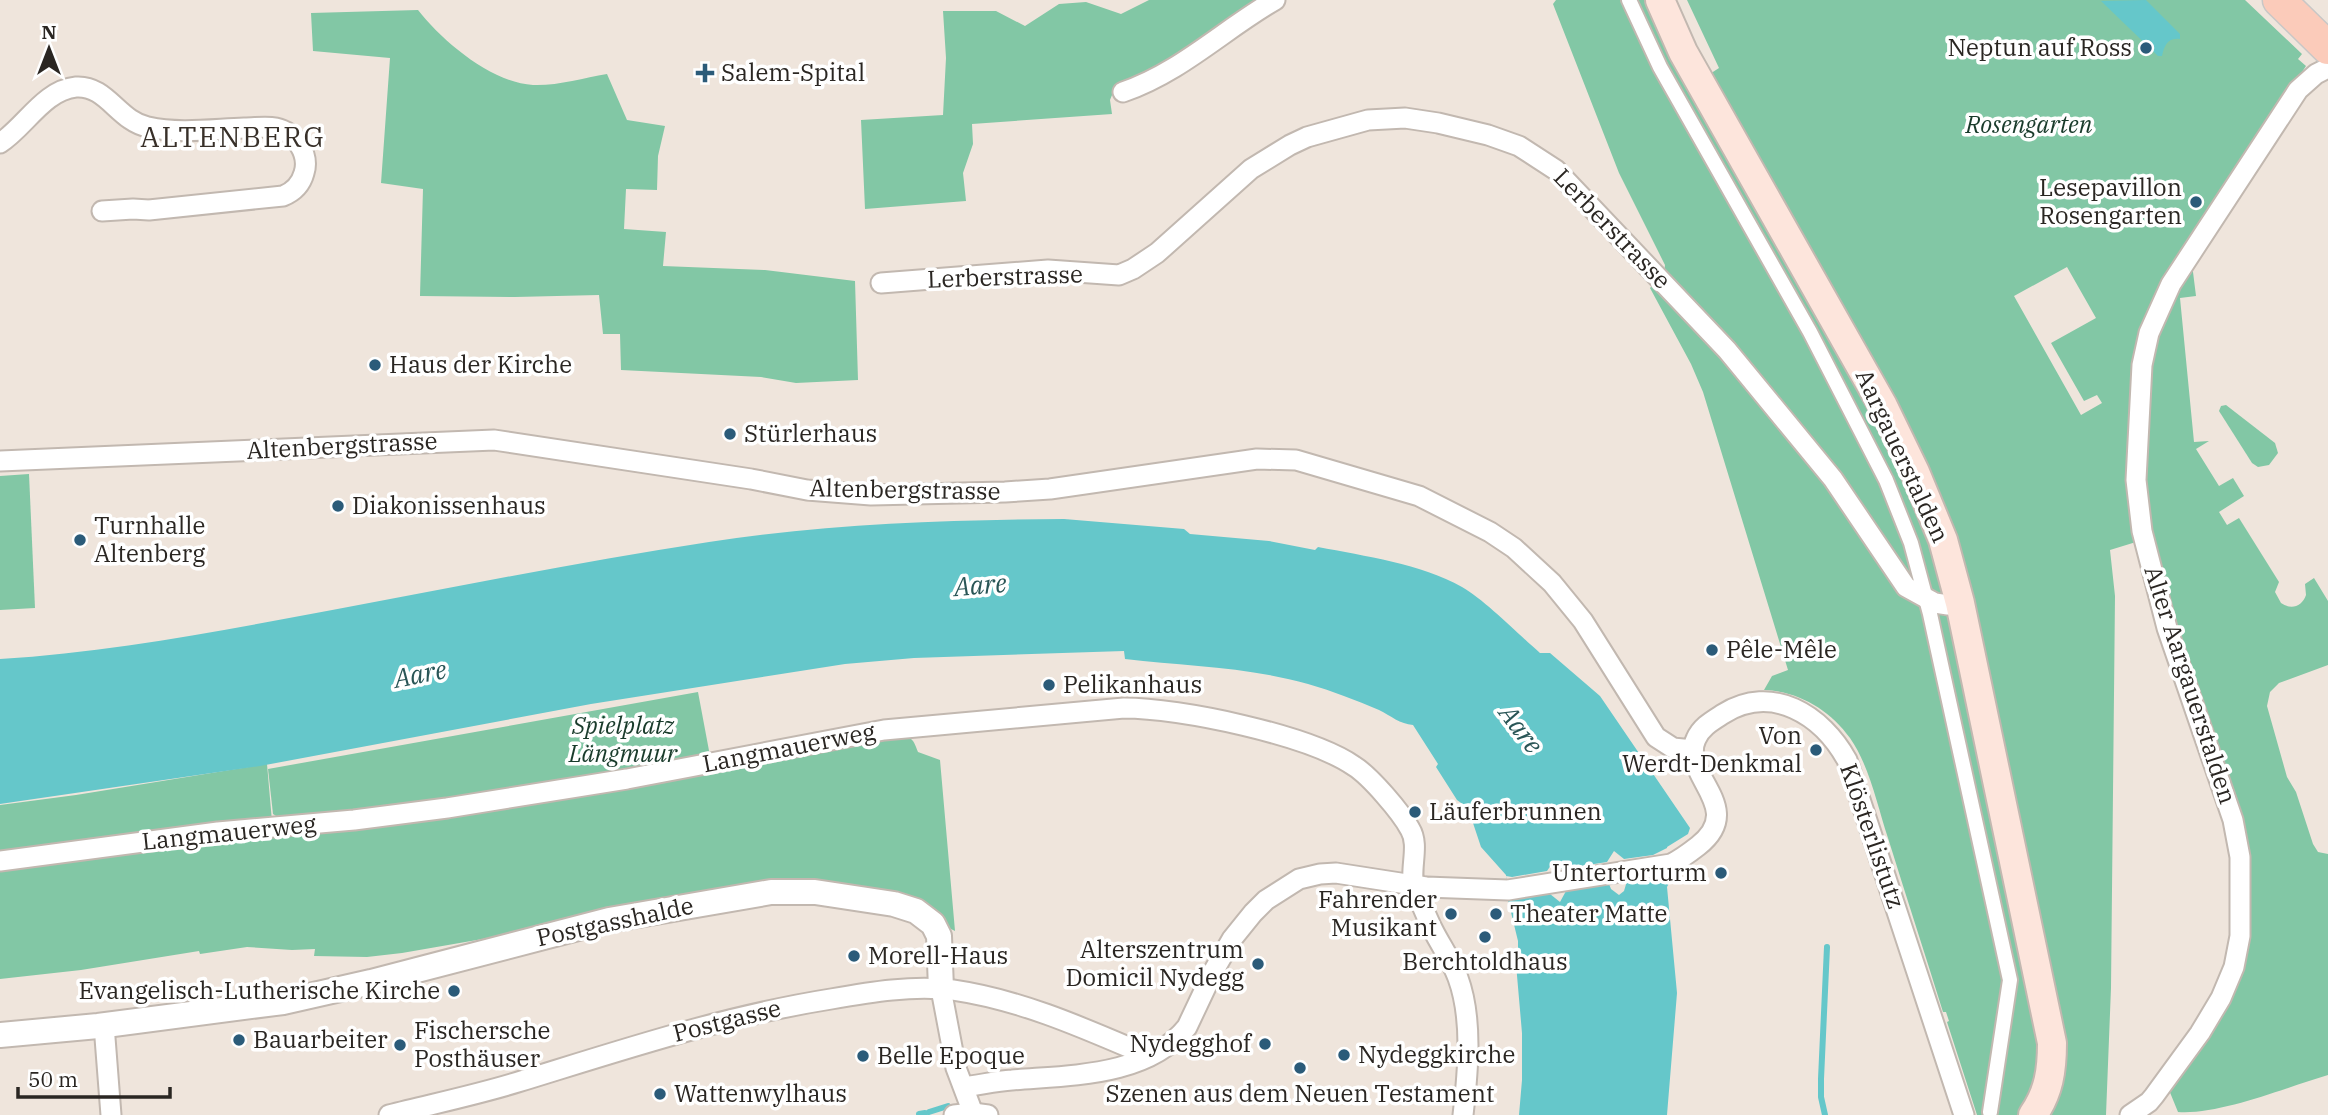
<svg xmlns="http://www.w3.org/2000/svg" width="2328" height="1115" viewBox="0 0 2328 1115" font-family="'IBM Plex Serif',serif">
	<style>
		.green { fill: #82c7a5; fill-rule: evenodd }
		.water { fill: #65c7ca }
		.pier { fill: #efe5dc }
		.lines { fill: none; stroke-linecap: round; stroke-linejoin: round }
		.stream { stroke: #65c7ca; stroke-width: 6 }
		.pedestrian-casing { stroke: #c2b8b0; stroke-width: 18 }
		.minor-casing { stroke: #c2b8b0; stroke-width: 23 }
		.tertiary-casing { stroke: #c2b8b0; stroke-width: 28 }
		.secondary-casing { stroke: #c2b8b0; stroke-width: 32 }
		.primary-casing { stroke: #c8c7c6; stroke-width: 35 }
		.pedestrian { stroke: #fff; stroke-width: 14 }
		.minor { stroke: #fff; stroke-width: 19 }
		.tertiary { stroke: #fff; stroke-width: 24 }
		.secondary { stroke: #fde5dc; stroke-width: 28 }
		.primary { stroke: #fbcbba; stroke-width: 32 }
		.poi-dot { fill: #2b5b79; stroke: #fff; stroke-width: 2.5 }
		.labels { text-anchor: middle; stroke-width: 7; stroke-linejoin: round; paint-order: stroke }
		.poi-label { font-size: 24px; fill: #2a2622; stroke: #fff; text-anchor: start }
		.park-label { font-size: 24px; font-style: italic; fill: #193b2b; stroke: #fff }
		.street-label { font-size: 24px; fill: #2a2622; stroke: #fff }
		.water-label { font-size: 26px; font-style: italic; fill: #295556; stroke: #fff }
		.quarter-label { font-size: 28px; letter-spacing: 2px; fill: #383029; stroke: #fff }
	</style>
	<rect width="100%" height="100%" fill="#efe5dc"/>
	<g class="green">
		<path d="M1149,0H1260L1167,66L1116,85L1110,100L1112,114L972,124L973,144L963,173L966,201L865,209L861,120L943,115L946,58L943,11H996L1025,26L1059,4L1086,2L1121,14Z"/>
		<path d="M1556,0H1659L1699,81L1719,68L1687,0H2245L2302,54L2298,59L2306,66L2191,240L2156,299L2136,542L2110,550L2115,596L2111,988L2106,1115H1977L1947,1022L1949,1021L1946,1012H1943C1925,954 1906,896 1888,838C1877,805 1870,767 1850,738C1830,710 1798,691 1764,690L1772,676L1788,670L1703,392L1691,364L1650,288L1664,273L1665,265L1619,173L1553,4ZM2067,267L2096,318L2051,343L2084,401L2097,395L2102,403L2081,415L2014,296Z"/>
		<path d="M418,10C442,41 492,83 533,85C557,86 583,78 607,74L627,120L665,126L658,156L657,190L626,189L624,229L666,232L663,266L765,270L855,281L858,380L796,383L761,377L621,370L620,334H603L599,295L515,297L420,296L423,189L381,183L390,58L313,51L311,13Z"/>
		<path d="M2192,264L2196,296L2180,298L2194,442L2209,441L2196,449L2219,486L2233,478L2244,496L2219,512L2227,525L2239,518L2279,582L2275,592L2281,603C2291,610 2302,607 2306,595L2305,584L2314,578L2328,601V665L2279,683L2270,692L2267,706L2287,777L2296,792L2313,844L2318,852L2328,854V1075C2287,1087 2220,1115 2178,1112L2169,1090L2237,981L2247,849L2174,626L2148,518L2144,485L2153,335Z"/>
		<path d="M2226,405L2275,443L2278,453L2269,465L2258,467L2252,463L2219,411L2221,406Z"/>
		<path d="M29,474L35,608L0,610V476Z"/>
		<path d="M698,692L710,756L526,789L281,819L273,814L268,769Z"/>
		<path d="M895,736C912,738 912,736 918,752L940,760L955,931L947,927L932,907L909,895L813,882L402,953L367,957L314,956L315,949L292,950L247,947L200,954L199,951L81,970L0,979V805L76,795L267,764L273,833Z"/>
	</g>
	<g class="water">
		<path d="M2146,0L2180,34V39C2167,37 2164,47 2162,56H2158L2101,1Z"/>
		<path d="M1064,519L1184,529L1190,534L1269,541L1315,550L1318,547C1365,556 1421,564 1462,587C1486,601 1518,634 1540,653H1550L1600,696L1690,828L1688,834L1667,847L1672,877L1667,887L1677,993L1667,1115H1519L1522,1080V1033L1516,964L1518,963V941L1508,900L1506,875L1481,847L1468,808L1457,800L1436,767L1438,764L1413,725C1400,724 1391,716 1379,710C1356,700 1332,691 1308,684C1249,667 1185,666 1125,659L1124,651L914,658L845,664L591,704L260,766L0,804V659C92,653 182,638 273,621C418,595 563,564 709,542C827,524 945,520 1064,519Z"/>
	</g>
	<path class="pier" d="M1669,847L1673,875L1627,881L1624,891L1619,895L1611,889L1609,884L1566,891L1560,902L1550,894L1509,900L1506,876L1512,877L1547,871L1553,862L1562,869L1607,862L1614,851L1624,859L1653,855Z"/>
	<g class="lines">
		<g class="stream">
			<path d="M929,1112L948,1106"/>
			<path d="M919,1114L925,1113"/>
			<path d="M1825,1115L1821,1097V1079L1827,947"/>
		</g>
		<defs>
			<path id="pedestrian" d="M1629,0L1660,67L1810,332L1886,480L1911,543L1930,614L2010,980L1990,1112"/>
			<g id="minor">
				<path d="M1123,92C1181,72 1223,30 1275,0"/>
				<path d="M0,143C25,127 44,90 76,87C107,85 118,121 148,127C179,134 213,129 244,128C255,128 266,126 276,128C295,132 310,154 304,173C301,184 293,192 283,196L149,210L133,209L102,211"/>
				<path d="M881,283L1048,270L1119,275L1133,269L1157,253L1251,169L1290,145L1307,137L1368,120L1405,118L1438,123L1488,135L1519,146L1556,170L1727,350L1833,479L1906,587L1935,603L1948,605L1960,603"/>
				<path d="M0,461L494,440L751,479L807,490L871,495L1005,492L1050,489L1257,459L1296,460L1419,496L1490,532L1514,548L1552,583L1583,621L1656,737L1673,748L1693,750"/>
				<path d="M0,861L218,832L354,820L447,808L627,779L884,730L1124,708C1180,708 1309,735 1354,766C1370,776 1401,812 1410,829C1421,847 1407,872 1416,892C1422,905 1427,918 1433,930C1441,946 1452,961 1458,978C1473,1019 1468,1072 1463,1115"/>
				<path d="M941,989L956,1068L973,1113"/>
				<path d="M104,1025L111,1115"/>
				<path d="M964,1087C980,1085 996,1081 1012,1080C1070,1075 1147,1077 1187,1027L1213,972L1232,939L1253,913L1266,900L1299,879L1320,874L1336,873L1426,887L1508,890L1671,864C1681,859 1689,853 1698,846C1748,807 1679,775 1696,739C1701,727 1712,721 1723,714C1772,683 1822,715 1847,760L1964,1115"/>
				<path d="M389,1115C432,1104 476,1095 518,1082C622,1050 724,1016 831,999C871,992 913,985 953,990C1022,1000 1086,1029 1149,1056"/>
				<path d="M954,1115L973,1113L988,1115"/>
				<path d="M2130,1115L2149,1102L2154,1096L2200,1033L2221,998L2234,967L2240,936V857L2233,820L2167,628L2142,531L2136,480L2142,365L2149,333L2171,284L2298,90L2316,74L2328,68"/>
			</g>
			<path id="tertiary" d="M0,1035L98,1026L283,1002L371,982L609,920L771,892H815L894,904L916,911L933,924L939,936L941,989"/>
			<path id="secondary" d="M1660,0L1683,52L1883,406L1915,472L1943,540L1960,603L2052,1043C2052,1070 2049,1092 2033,1115"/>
			<path id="primary" d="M2279,0L2328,48"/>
		</defs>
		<use href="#pedestrian" class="pedestrian-casing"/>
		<use href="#minor" class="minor-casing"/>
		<use href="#tertiary" class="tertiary-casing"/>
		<use href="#secondary" class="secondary-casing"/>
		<use href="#primary" class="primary-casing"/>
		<use href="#pedestrian" class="pedestrian"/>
		<use href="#minor" class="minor"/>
		<use href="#tertiary" class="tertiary"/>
		<use href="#secondary" class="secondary"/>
		<use href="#primary" class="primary"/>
	</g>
	<g class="poi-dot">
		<circle cx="2146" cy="48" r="7"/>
		<path d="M701.5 62.5h7v7h7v7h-7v7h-7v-7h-7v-7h7z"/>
		<circle cx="2196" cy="202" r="7"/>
		<circle cx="375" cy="365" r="7"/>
		<circle cx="730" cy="434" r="7"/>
		<circle cx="338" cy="506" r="7"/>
		<circle cx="80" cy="540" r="7"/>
		<circle cx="1712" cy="650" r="7"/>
		<circle cx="1049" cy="685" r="7"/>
		<circle cx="1816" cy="750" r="7"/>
		<circle cx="1415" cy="812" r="7"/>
		<circle cx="1721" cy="873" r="7"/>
		<circle cx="1451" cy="914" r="7"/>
		<circle cx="1496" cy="914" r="7"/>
		<circle cx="1485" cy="937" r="7"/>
		<circle cx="854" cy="956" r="7"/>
		<circle cx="1258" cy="964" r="7"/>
		<circle cx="454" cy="991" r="7"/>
		<circle cx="239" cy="1040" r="7"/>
		<circle cx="1265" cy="1044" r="7"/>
		<circle cx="400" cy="1045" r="7"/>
		<circle cx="1344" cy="1055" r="7"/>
		<circle cx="863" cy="1056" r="7"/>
		<circle cx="1300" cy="1068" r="7"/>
		<circle cx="660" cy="1094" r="7"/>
	</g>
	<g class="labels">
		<g class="poi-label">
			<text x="2132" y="56" text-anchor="end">Neptun auf Ross</text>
			<text x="721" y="81">Salem-Spital</text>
			<text x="2182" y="196" text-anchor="end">Lesepavillon<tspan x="2182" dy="28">Rosengarten</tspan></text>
			<text x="389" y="373">Haus der Kirche</text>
			<text x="744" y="442">Stürlerhaus</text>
			<text x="352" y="514">Diakonissenhaus</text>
			<text x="94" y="534">Turnhalle<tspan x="94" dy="28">Altenberg</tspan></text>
			<text x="1726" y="658">Pêle-Mêle</text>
			<text x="1063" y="693">Pelikanhaus</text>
			<text x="1802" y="744" text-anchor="end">Von<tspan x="1802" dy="28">Werdt-Denkmal</tspan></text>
			<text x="1429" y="820">Läuferbrunnen</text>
			<text x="1707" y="881" text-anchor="end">Untertorturm</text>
			<text x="1437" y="908" text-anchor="end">Fahrender<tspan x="1437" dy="28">Musikant</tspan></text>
			<text x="1510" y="922">Theater Matte</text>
			<text x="1244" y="958" text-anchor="end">Alterszentrum<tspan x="1244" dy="28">Domicil Nydegg</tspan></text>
			<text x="868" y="964">Morell-Haus</text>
			<text x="1485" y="970" text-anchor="middle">Berchtoldhaus</text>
			<text x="440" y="999" text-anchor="end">Evangelisch-Lutherische Kirche</text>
			<text x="414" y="1039">Fischersche<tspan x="414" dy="28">Posthäuser</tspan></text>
			<text x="253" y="1048">Bauarbeiter</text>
			<text x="1251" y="1052" text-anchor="end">Nydegghof</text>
			<text x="1358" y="1063">Nydeggkirche</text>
			<text x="877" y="1064">Belle Epoque</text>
			<text x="674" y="1102">Wattenwylhaus</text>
			<text x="1300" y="1102" text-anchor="middle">Szenen aus dem Neuen Testament</text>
		</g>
		<g class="park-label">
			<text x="2029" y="133">Rosengarten</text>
			<text x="623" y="734">Spielplatz<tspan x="623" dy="28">Längmuur</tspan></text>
		</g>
		<g class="street-label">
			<text transform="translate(1612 229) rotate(46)" y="8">Lerberstrasse</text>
			<text transform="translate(1005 277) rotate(-2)" y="8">Lerberstrasse</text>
			<text transform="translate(342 446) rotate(-3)" y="8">Altenbergstrasse</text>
			<text transform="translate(1902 456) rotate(65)" y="8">Aargauerstalden</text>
			<text transform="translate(905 490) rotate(1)" y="8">Altenbergstrasse</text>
			<text transform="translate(2190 685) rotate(72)" y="8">Alter Aargauerstalden</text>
			<text transform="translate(789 748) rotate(-11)" y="8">Langmauerweg</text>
			<text transform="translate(229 833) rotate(-6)" y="8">Langmauerweg</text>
			<text transform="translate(1872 836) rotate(71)" y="8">Klösterlistutz</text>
			<text transform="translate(615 922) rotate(-12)" y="8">Postgasshalde</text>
			<text transform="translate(727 1021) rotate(-14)" y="8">Postgasse</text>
		</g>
		<g class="water-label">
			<text transform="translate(980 585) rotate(-5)" y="9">Aare</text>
			<text transform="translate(420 674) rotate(-11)" y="9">Aare</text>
			<text transform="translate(1521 729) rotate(53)" y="9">Aare</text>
		</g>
		<g class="quarter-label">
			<text x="233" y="147">ALTENBERG</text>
		</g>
	</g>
	<g transform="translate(49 49)" stroke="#ffffff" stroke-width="5" paint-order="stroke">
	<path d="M0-5L12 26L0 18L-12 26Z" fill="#2a2622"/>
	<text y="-10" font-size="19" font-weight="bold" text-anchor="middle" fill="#2a2622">N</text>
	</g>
	<path d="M18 1087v10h152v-10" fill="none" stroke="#2a2622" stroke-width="3.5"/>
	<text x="28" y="1087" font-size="21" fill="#2a2622" stroke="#ffffff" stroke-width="5" paint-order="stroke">50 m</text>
</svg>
